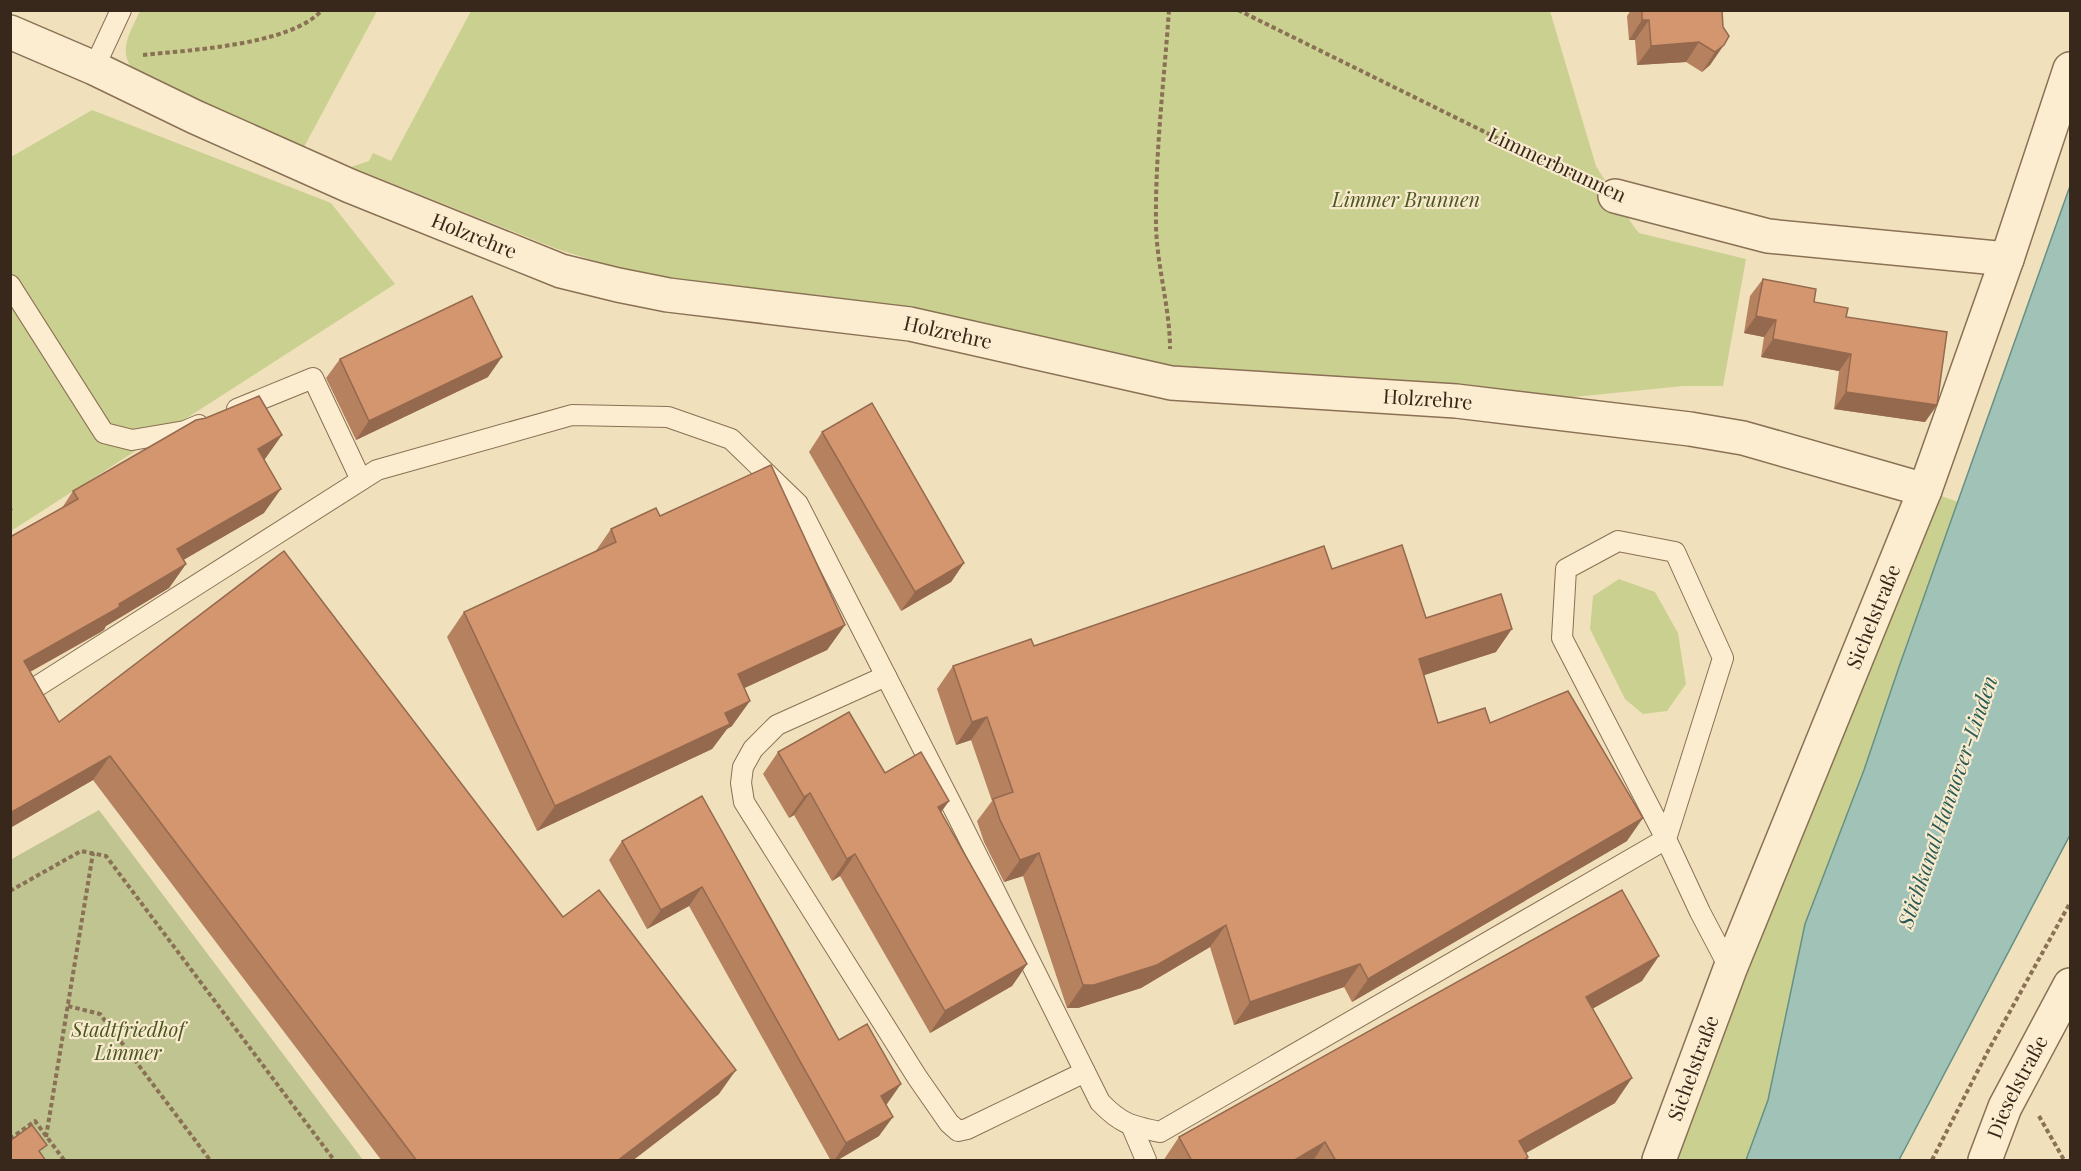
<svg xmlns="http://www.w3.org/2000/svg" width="2081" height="1171" viewBox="0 0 2081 1171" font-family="'Playfair Display',serif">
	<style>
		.green { fill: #cad090 }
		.cemetery { fill: #bfc490 }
		.water { fill: #a1c2b7; stroke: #679085; stroke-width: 1.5 }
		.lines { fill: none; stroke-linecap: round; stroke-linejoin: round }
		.lane-casing { stroke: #8a7054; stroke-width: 22 }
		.street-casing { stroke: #8a7054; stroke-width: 36 }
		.path { stroke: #8a7054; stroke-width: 4; stroke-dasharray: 4.5 3; stroke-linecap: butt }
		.lane { stroke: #fcedd0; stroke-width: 20 }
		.street { stroke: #fcedd0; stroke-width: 33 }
		.wall { fill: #b5815f }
		.shaded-wall { fill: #94694e }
		.building { fill: #d3966f; stroke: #94694e; stroke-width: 1.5 }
		.labels { text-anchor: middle; stroke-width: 4.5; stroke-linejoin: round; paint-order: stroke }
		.street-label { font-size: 20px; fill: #38281b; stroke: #f8eacd }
		.park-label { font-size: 20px; font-style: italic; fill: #4a561f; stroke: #f8eacd }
		.water-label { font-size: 21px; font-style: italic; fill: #285955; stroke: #f8eacd }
	</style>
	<rect width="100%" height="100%" fill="#f1e0bc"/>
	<g class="green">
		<path d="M140,11H377L304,147L142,78C114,56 128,37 140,11Z"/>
		<path d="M471,11H1550L1596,166L1634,227L1639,233L1746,259L1723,386H1683L1564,398L1188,376L665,280L611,266L557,249L351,167L369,161L373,153L391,161Z"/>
		<path d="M92,110L331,203L395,284L11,531V157Z"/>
		<path d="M1925,490L1958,502L1864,770L1768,1100L1746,1160H1659Z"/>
		<path d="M1619,579L1655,592L1678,633L1686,684L1667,711L1643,714L1625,699L1590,629L1593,596Z"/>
	</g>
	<path class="cemetery" d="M99,810L363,1160H11L10,860Z"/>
	<path class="water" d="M2070,186V835L1899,1160H1746L1768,1100L1805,924L1864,770L1899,667Z"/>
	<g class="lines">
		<defs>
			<g id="lane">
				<path d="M94,68L121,10"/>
				<path d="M10,285L104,433L132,440L185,431L199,425"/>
				<path d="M237,409L313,378L361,480"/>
				<path d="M886,676L777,725L753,749L743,767L741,783L744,802L917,1077L949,1123L958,1131L967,1129L1085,1072"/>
				<path d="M33,689L377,470L572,415L668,417L731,439L798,504L958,817L1100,1102C1121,1124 1131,1126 1160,1132L1666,839L1723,658L1675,552L1618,541L1566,569L1562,638L1666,839L1700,912L1730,969"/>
				<path d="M1132,1127L1146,1160"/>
			</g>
			<g id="street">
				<path id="s1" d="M10,32L94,68L195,117L350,186L561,271L618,285L668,295L910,324L1171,383L1456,401L1690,429L1743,438L1925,490"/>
				<path d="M1615,196L1768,236L2007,259"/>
				<path id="s2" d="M1659,1160L1730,969L1925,490L2007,259L2070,69"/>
				<path id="s3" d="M1985,1160L2005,1107L2070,985"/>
			</g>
		</defs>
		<use href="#lane" class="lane-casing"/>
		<use href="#street" class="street-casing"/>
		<g class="path">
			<path d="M1169,10C1164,82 1155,154 1156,226C1157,267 1170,308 1170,349"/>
			<path d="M1238,10L1588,183"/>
			<path d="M143,55C189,50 292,45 322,10"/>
			<path d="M10,509L12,508"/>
			<path d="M10,891L81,851L106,856L334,1160"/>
			<path d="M68,1006L100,1014L210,1160"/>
			<path d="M2039,1116L2064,1160"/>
			<path d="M46,1137L93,853"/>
			<path d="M10,1139L35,1121L64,1160"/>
			<path d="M1932,1160L1988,1051L2070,903"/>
		</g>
		<use href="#lane" class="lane"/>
		<use href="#street" class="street"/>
	</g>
	<g class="wall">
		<path d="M1631,10H1722L1723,27L1729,36L1710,65L1702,72L1686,62L1637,65L1635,40H1629L1627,16Z"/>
		<path d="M1763,279L1814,302L1846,317L1937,405L1925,422L1834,409L1839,371L1761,357L1764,337L1744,333L1750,296Z"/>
		<path d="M340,359L488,377L356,440L326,378Z"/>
		<path d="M822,432L964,563L951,582L901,611L809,452Z"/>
		<path d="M265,459L264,460V513L183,560L186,564L169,588L106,626L101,632L30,672L59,722L563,917L719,1094L632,1161H382L93,780L10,828V537L62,508L73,491Z"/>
		<path d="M660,516L845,625L827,650L744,688L732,726L727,729L712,749L537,831L447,637L464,612L595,552L611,529Z"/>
		<path d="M1332,569L1426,618L1496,652L1424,675L1438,723H1490L1627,841L1352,1002L1344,987L1234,1025L1210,947L1141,988L1078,1008H1067L1023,876L1004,882L984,842L977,821L992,801L971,740L956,745L937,689L953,666L1034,646Z"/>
		<path d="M778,752L885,773L949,801L941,812L1027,964L1012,986L930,1033L840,876L832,881L794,815L789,818L763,774Z"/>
		<path d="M702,796L839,1040L887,1104H886L879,1136L836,1161H831L689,906L647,929L609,860L622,841Z"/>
		<path d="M1642,981L1593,1008L1615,1103L1525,1153L1528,1157L1526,1161H1163L1179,1137Z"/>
	</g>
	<g class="shaded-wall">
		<path d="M1642,20H1649L1635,40H1629Z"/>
		<path d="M1699,42L1686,62L1637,65L1651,46Z"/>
		<path d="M1724,45L1710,65L1702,72L1715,52Z"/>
		<path d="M1756,316L1776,320L1764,337L1744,333Z"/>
		<path d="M1773,339L1851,354L1839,371L1761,357Z"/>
		<path d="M502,357L488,377L356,440L369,421Z"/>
		<path d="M1846,392L1937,405L1925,422L1834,409Z"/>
		<path d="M282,435L265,459L241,473L258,449Z"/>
		<path d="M281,489L264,513L161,573L177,549Z"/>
		<path d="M964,563L951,582L901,611L915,592Z"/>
		<path d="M186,564L169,588L106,626L104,630L10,683L24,661Z"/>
		<path d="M845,625L827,650L721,699L738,674Z"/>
		<path d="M1512,629L1496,652L1403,682L1419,659Z"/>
		<path d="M750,701L732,726L727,729L712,749L537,831L555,806L725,713Z"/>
		<path d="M987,717L971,740L956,745L972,722Z"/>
		<path d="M110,756L93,780L10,828V813Z"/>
		<path d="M810,793L794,815L789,818L804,797Z"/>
		<path d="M949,801L933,823L938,807Z"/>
		<path d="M1643,818L1627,841L1352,1002L1368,979Z"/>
		<path d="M1039,853L1023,876L1004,882L1020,860Z"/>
		<path d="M855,854L840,876L832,881L847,859Z"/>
		<path d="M702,887L689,906L647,929L661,910Z"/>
		<path d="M1226,925L1210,947L1141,988L1078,1008H1067L1083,985Z"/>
		<path d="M1659,956L1642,981L1569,1022L1586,997Z"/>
		<path d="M1027,964L1012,986L930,1033L945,1011Z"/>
		<path d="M1360,964L1344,987L1234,1025L1250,1002Z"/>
		<path d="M736,1070L719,1094L632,1161H617Z"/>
		<path d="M1632,1078L1615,1103L1512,1161L1519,1141Z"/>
		<path d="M901,1084L887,1104L867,1115L881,1096Z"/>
		<path d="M893,1117L879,1136L836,1161H834L846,1143Z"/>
		<path d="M1325,1142L1313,1161H1293Z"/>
	</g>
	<g class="building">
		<path d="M1642,10H1722L1723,27L1729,36L1724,45L1715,52L1699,42L1651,46L1649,20H1642Z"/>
		<path d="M1763,279L1816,289L1814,302L1848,308L1846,317L1947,332L1937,405L1846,392L1851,354L1773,339L1776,320L1756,316Z"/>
		<path d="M472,296L502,357L369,421L340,359Z"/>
		<path d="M259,396L282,435L258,449L281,489L177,549L186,564L119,604L120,606L118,608L24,661L59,722L284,551L563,917L599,890L736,1070L617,1161H417L110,756L10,813V537L78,499L73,491L196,420L206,418Z"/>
		<path d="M872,403L964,563L915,592L822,432Z"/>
		<path d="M771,465L845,625L738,674L750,701L725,713L730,724L555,806L464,612L616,542L611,529L656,508L660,516Z"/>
		<path d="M1402,545L1426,618L1501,594L1512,629L1419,659L1438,723L1485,708L1490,723L1568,691L1643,818L1368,979L1360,964L1250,1002L1226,925L1157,965L1094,985H1083L1039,853L1020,860L1000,820L993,799L1013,792L987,717L972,722L953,666L1031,639L1034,646L1324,546L1332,569Z"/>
		<path d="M849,712L885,773L921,752L949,801L938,807L1027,964L945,1011L855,854L847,859L810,793L804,797L778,752Z"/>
		<path d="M702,796L839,1040L867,1024L901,1084L881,1096L893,1117L846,1143L702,887L661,910L622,841Z"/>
		<path d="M1622,890L1659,956L1586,997L1632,1078L1519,1141L1528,1157L1523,1161H1336L1325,1142L1293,1161H1192L1179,1137Z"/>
		<path d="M32,1125L47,1145L39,1151L46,1161H10V1141Z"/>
	</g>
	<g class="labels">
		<g class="street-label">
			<text transform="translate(1557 165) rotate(25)" y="7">Limmerbrunnen</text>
			<text dy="7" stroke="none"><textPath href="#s1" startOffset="507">Holzrehre</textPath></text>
			<text dy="7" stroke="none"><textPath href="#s1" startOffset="993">Holzrehre</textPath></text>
			<text dy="7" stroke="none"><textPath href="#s1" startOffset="1479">Holzrehre</textPath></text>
			<text dy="7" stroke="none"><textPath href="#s2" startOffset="584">Sichelstraße</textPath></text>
			<text dy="7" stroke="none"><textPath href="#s2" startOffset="98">Sichelstraße</textPath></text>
			<text dy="7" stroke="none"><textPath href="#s3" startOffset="80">Dieselstraße</textPath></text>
		</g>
		<g class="park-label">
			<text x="1406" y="207">Limmer Brunnen</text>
			<text x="128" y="1037">Stadtfriedhof<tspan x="128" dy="23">Limmer</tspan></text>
		</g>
		<g class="water-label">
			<text transform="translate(1948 802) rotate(-71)" y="7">Stichkanal Hannover-Linden</text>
		</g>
	</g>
	<rect width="2081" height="1171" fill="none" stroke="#38281b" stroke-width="24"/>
</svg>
